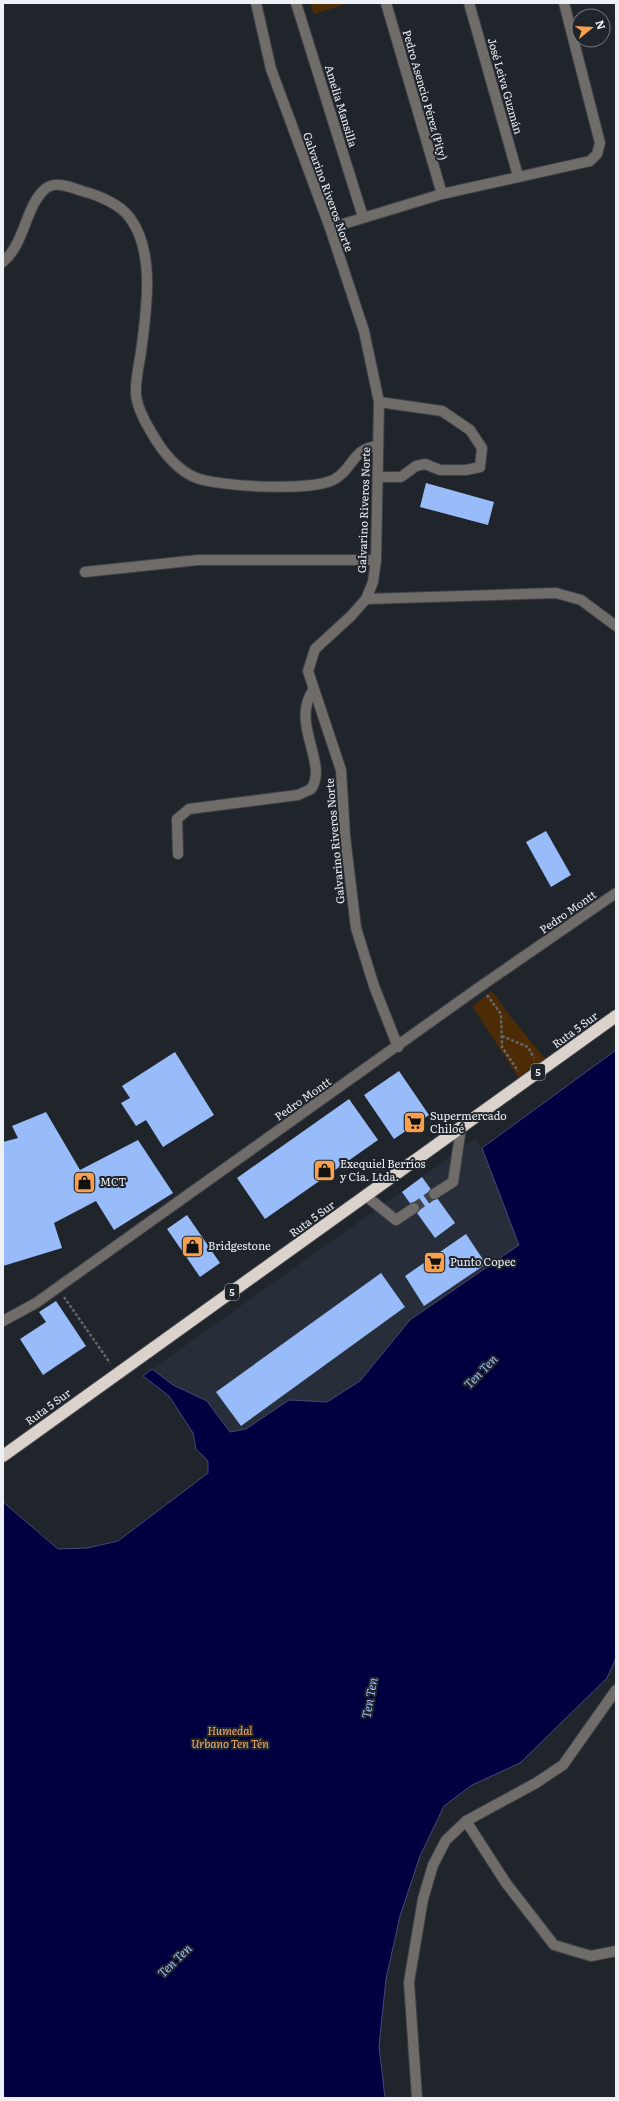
<svg xmlns="http://www.w3.org/2000/svg" width="619" height="2101" viewBox="0 0 619 2101" font-family="Literata,serif">
	<style>
		.built { fill: #272e3a }
		.green { fill: #4d2b05 }
		.water { fill: #000041; stroke: #474877 }
		.building { fill: #98bcfa }
		.lines { fill: none; stroke-linecap: round; stroke-linejoin: round }
		.minor-tunnel { stroke: #3f4349; stroke-width: 10; stroke-dasharray: 10 5; stroke-linecap: butt }
		.minor-casing { stroke: #3d4147; stroke-width: 12 }
		.highway-casing { stroke: #3d4147; stroke-width: 14 }
		.path { stroke: #63676d; stroke-width: 2.5; stroke-dasharray: 3 2; stroke-linecap: butt }
		.minor { stroke: #706c69; stroke-width: 10 }
		.highway { stroke: #dbd2cb; stroke-width: 12 }
		.labels { text-anchor: middle; stroke-width: 4; stroke-linejoin: round; paint-order: stroke }
		.shield { fill: #20242b; stroke: #b0b3b8; stroke-width: 1 }
		.shield-label { font-size: 10px; font-weight: bold; fill: #edf0f5 }
		.street-label { font-size: 11px; fill: #edf0f5; stroke: #20242b }
		.poi-label { font-size: 11px; fill: #edf0f5; stroke: #20242b; text-anchor: start }
		.park-label { font-size: 11px; font-style: italic; fill: #f8ae6b; stroke: #20242b }
		.water-label { font-size: 12px; font-style: italic; fill: #9dbff9; stroke: #20242b }
	</style>
	<rect width="100%" height="100%" fill="#20242b"/>
	<path class="built" d="M475,1139L482,1148L520,1245L360,1381L327,1402L289,1400L246,1429L230,1432L207,1401L173,1385L152,1369Z"/>
	<g class="green">
		<path d="M310,3H349L314,14Z"/>
		<path d="M492,991L510,1016L547,1061L520,1080L472,1006Z"/>
	</g>
	<path class="water" d="M616,1050V1658L607,1678L520,1763L472,1785L444,1806L420,1856L400,1916L386,1979L379,2046L385,2098H3V1502L58,1549L87,1548L118,1541L208,1473V1461L196,1449L193,1433L169,1396L143,1376L152,1369L173,1385L207,1401L230,1432L246,1429L289,1400L327,1402L360,1381L410,1320L519,1245L482,1148Z"/>
	<g class="building">
		<path d="M426,483L494,502L488,525L420,507Z"/>
		<path d="M546,831L571,875L551,887L526,842Z"/>
		<path d="M175,1052L214,1115L163,1147L146,1120L136,1126L121,1103L130,1098L122,1086Z"/>
		<path d="M399,1071L429,1115L394,1139L364,1095Z"/>
		<path d="M349,1099L378,1140L265,1219L237,1178Z"/>
		<path d="M46,1112L80,1170L138,1140L173,1193L114,1230L96,1201L54,1223L62,1248L3,1266V1142L18,1138L12,1126Z"/>
		<path d="M422,1177L455,1223L435,1238L402,1192Z"/>
		<path d="M187,1215L220,1263L200,1277L167,1229Z"/>
		<path d="M466,1234L486,1264L424,1306L405,1276Z"/>
		<path d="M381,1273L405,1307L241,1426L216,1392Z"/>
		<path d="M56,1301L86,1346L43,1375L20,1339L46,1322L39,1312Z"/>
	</g>
	<g class="lines">
		<path class="minor-tunnel" d="M414,1208L434,1194"/>
		<defs>
			<g id="minor">
				<path d="M256,3L271,69L330,228L364,331L379,402L376,560L373,582L366,599L351,616L315,649L308,671L341,770L345,836L356,928L374,986L398,1047"/>
				<path d="M296,3L363,217"/>
				<path d="M386,3L442,194"/>
				<path d="M469,3L518,176"/>
				<path d="M330,228L442,194L590,161L597,154L600,143L564,3"/>
				<path d="M3,262C25,243 25,208 44,190C54,180 70,187 82,191C98,195 120,204 130,218C156,253 146,312 141,352C139,365 135,381 136,395C138,411 148,427 156,440C166,456 177,469 194,477C217,487 314,492 335,479C354,468 352,448 378,446"/>
				<path d="M378,477H401L416,466L425,464L440,470H466L480,467L482,448L470,430L442,411L379,402"/>
				<path d="M85,572L198,560H376"/>
				<path d="M366,599L556,593L581,600L616,626"/>
				<path d="M178,854L177,819L189,809L298,795L311,789C329,764 290,724 313,690"/>
				<path d="M434,1194L453,1182L461,1128"/>
				<path d="M366,1196L396,1220L414,1208"/>
				<path d="M3,1321L36,1303L57,1288L481,986L616,893"/>
				<path d="M466,1821L506,1883L554,1945L591,1956L616,1951"/>
				<path d="M417,2098L409,1982L423,1899L433,1865L446,1840L466,1821L536,1783L563,1765L616,1690"/>
			</g>
			<path id="highway" d="M3,1456L616,1016"/>
		</defs>
		<use href="#minor" class="minor-casing"/>
		<use href="#highway" class="highway-casing"/>
		<g class="path">
			<path d="M487,995L501,1014L502,1047L518,1071"/>
			<path d="M502,1036L528,1047L534,1058"/>
			<path d="M64,1297L110,1363"/>
		</g>
		<use href="#minor" class="minor"/>
		<use href="#highway" class="highway"/>
	</g>
	<defs>
		<symbol id="supermarket-square" viewBox="-11 -11 22 22"><rect x="-9" y="-9" width="18" height="18" rx="4" fill="#f8a04b" stroke="#20242b"/><path d="M-6-5.5h2.5l.6 2H6L4.5 2H-2.5L-4.4-4H-6ZM-1.5 3.2a1.3 1.3 0 1 0 .1 0ZM3 3.2a1.3 1.3 0 1 0 .1 0Z" fill="#111"/></symbol>
		<symbol id="shop-square" viewBox="-11 -11 22 22"><rect x="-9" y="-9" width="18" height="18" rx="4" fill="#f8a04b" stroke="#20242b"/><path d="M-5-2.5h2.3a2.7 3.5 0 0 1 5.4 0H5L5.5 6h-11ZM-1.5-2.5h3a1.5 2.3 0 0 0-3 0Z" fill="#111"/></symbol>
	</defs>
	<g fill-rule="evenodd">
		<use href="#supermarket-square" x="402" y="1110" width="25" height="25"/>
		<use href="#shop-square" x="312" y="1158" width="25" height="25"/>
		<use href="#shop-square" x="72" y="1170" width="25" height="25"/>
		<use href="#shop-square" x="180" y="1234" width="25" height="25"/>
		<use href="#supermarket-square" x="422" y="1250" width="25" height="25"/>
	</g>
	<g class="labels">
		<g class="shield">
			<rect x="531" y="1064" width="14" height="16" rx="3"/>
			<rect x="225" y="1284" width="14" height="16" rx="3"/>
		</g>
		<g class="shield-label">
			<text x="538" y="1076">5</text>
			<text x="232" y="1296">5</text>
		</g>
		<g class="street-label">
			<text transform="translate(505 86) rotate(74)" y="4">José Leiva Guzmán</text>
			<text transform="translate(425 95) rotate(74)" y="4">Pedro Asencio Pérez (Pity)</text>
			<text transform="translate(341 106) rotate(73)" y="4">Amelia Mansilla</text>
			<text transform="translate(328 192) rotate(70)" y="4">Galvarino Riveros Norte</text>
			<text transform="translate(364 510) rotate(-88)" y="4">Galvarino Riveros Norte</text>
			<text transform="translate(335 841) rotate(-95)" y="4">Galvarino Riveros Norte</text>
			<text transform="translate(568 912) rotate(-35)" y="4">Pedro Montt</text>
			<text transform="translate(575 1030) rotate(-36)" y="4">Ruta 5 Sur</text>
			<text transform="translate(303 1099) rotate(-35)" y="4">Pedro Montt</text>
			<text transform="translate(312 1219) rotate(-36)" y="4">Ruta 5 Sur</text>
			<text transform="translate(48 1407) rotate(-36)" y="4">Ruta 5 Sur</text>
		</g>
		<g class="poi-label">
			<text x="430" y="1120">Supermercado<tspan x="430" dy="13">Chiloé</tspan></text>
			<text x="340" y="1168">Exequiel Berríos<tspan x="340" dy="13">y Cía. Ltda.</tspan></text>
			<text x="100" y="1186">MCT</text>
			<text x="208" y="1250">Bridgestone</text>
			<text x="450" y="1266">Punto Copec</text>
		</g>
		<g class="park-label">
			<text x="230" y="1735">Humedal<tspan x="230" dy="13">Urbano Ten Tén</tspan></text>
		</g>
		<g class="water-label">
			<text transform="translate(481 1372) rotate(-46)" y="4">Ten Ten</text>
			<text transform="translate(370 1698) rotate(-80)" y="4">Ten Ten</text>
			<text transform="translate(175 1961) rotate(-44)" y="4">Ten Ten</text>
		</g>
	</g>
	<rect width="619" height="2101" fill="none" stroke="#edf0f5" stroke-width="8"/>
	<g transform="translate(591 28) rotate(72)"><circle r="19" fill="#20242b" stroke="#72767c"/>
	<path d="M0-3L7 15L0 10L-7 15Z" fill="#f8a04b"/>
	<text y="-6" font-size="11" font-weight="bold" text-anchor="middle" fill="#edf0f5">N</text>
	</g>
</svg>
